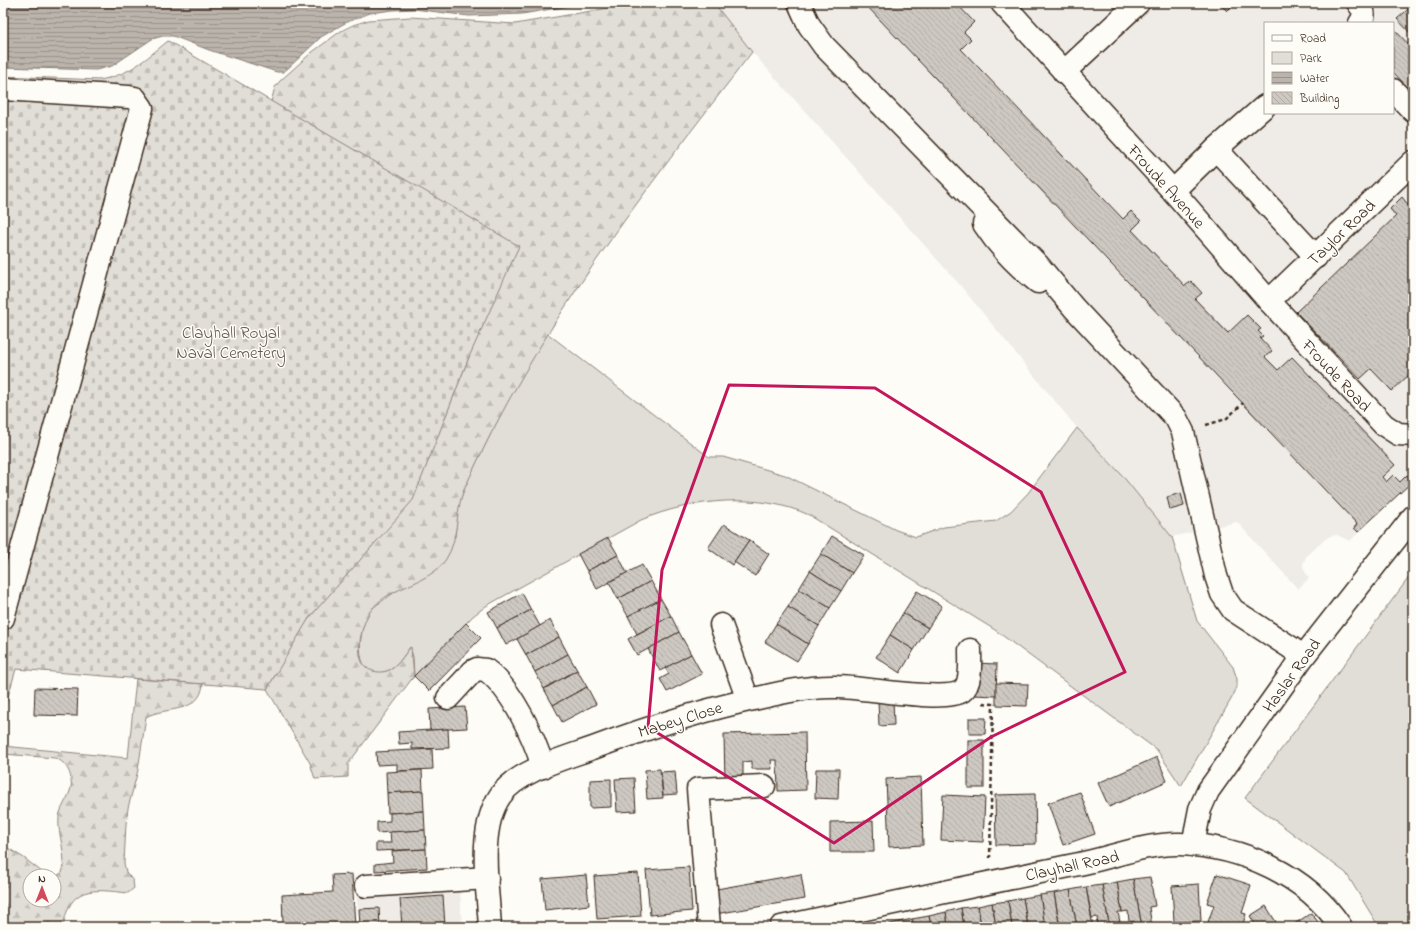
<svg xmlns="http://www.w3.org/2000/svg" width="1416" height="930" viewBox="0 0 1416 930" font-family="'Indie Flower',sans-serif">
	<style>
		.built { fill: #efece7; fill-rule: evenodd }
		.green { fill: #e1ded7; stroke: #8e847a }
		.forest { fill: url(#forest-firs); stroke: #8e847a }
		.cemetery { fill: url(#cemetery-stones); stroke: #8e847a }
		.water { fill: url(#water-rules); stroke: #887d74 }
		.building { fill: url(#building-back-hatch); stroke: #3b2a1e }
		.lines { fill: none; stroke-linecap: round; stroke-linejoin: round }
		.minor-casing { stroke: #3b2a1e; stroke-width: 25 }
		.path { stroke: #3b2a1e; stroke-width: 2.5; stroke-dasharray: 4 3; stroke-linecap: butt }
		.minor { stroke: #fdfcf7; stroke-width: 22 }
		.marked { fill: none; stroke: #c2185b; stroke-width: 3; stroke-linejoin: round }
		.labels { text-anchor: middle; stroke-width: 3; stroke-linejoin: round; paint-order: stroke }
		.street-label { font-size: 17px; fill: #3b2a1e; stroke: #fdfcf7 }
		.park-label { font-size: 17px; fill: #64574c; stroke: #fdfcf7 }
	</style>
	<defs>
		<pattern id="forest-firs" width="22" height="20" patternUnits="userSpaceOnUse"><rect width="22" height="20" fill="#e1ded7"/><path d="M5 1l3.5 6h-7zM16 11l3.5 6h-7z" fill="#c2bfb8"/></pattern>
		<pattern id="cemetery-stones" width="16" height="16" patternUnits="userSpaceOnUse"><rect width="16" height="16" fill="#e1ded7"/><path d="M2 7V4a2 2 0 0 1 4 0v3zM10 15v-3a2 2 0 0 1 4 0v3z" fill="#c2bfb8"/></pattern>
		<pattern id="water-rules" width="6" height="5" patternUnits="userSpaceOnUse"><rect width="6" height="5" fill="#bbb4ad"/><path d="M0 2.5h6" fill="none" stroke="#99938c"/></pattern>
		<pattern id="building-back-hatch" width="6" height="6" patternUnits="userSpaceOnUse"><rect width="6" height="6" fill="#cdc8c2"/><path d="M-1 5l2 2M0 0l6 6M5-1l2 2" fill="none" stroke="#b1aca6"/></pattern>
	</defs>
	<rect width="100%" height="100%" fill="#fdfcf7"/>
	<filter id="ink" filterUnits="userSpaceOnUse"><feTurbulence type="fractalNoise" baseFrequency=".025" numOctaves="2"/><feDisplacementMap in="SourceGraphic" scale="8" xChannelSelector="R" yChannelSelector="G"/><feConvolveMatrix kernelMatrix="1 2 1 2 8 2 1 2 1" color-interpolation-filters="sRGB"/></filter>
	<g filter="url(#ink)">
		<g class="built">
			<path d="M714,3H1413V480L1350,541L1337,535L1330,536L1323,541L1306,557L1303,564L1304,570L1309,578L1298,589L1237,522L1172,537L1121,474L1077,428L959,284L752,52ZM1265,23H1393V113H1265Z"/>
			<path d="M459,872L462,927H360L354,877Z"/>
		</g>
		<g class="green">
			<path d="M547,333L709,457H723L785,475L896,530L916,537L944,527L996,521L1011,511L1028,493L1077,428L1121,474L1172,537L1197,621L1233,667L1237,679V687L1233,696L1181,786L1157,750L995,630L809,515C759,492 691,499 641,520L486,606L473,616L408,683L414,676L413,657L410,647C404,655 397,668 387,671C353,683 358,634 367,616C373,605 382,602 392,594C415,578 435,555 455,537L458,505L469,477L514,388Z"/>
			<path d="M1413,572V927H1379L1346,873L1245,798Z"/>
		</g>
		<g class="forest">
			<path d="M627,3H714L752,52C644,192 535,330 463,492C455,514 459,539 446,559C429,587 381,586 367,617C360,632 352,665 373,671C380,673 387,672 393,668C400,663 405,653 411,647L414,676L348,764V777L315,779L310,763L267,689L278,670L286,647L419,483L469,357L478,321L380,165L271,102L275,87L280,81L311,53L341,31L353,25L369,20L410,17L515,24L603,9Z"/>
			<path d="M136,679L203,684C200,715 165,706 146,717L138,770L128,808L126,824L124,863L126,872L133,881L134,888L128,893C92,889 70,885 63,927H3V845L24,858L47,876H30V900H54V877L62,873C68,854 57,837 59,817C61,804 74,793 71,779C70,770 64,761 55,758L3,754V746L128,758Z"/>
		</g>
		<path class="cemetery" d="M168,41L519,246L469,357L413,500L309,618L267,689L16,669L3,714V76L99,80C130,75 144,60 168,41Z"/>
		<path class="water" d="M3,3H587L522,14L469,16L414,9L393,10L370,13L345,23L321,37L284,72H277L209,50L173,36H163L152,39L112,66L96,70L3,67Z"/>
		<g class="building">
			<path d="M864,3H956L974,22L964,32L971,39L961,49L1123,219L1131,211L1141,221L1132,230L1185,286L1191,281L1202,293L1195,299L1228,333L1247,315L1261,329L1258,331L1263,336L1260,338L1272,351L1265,357L1278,370L1292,357L1395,465L1382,477L1386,482L1393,475L1400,482L1407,475L1413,481L1358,532L1354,528L1357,524Z"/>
			<path d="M1219,3H1235L1227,11Z"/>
			<path d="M1382,3H1391L1387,7Z"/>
			<path d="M1413,5V36L1397,19Z"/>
			<path d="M1393,28L1413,49V93L1393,72Z"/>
			<path d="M1402,197L1408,205L1413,200V371L1392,391L1371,369L1360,379L1296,312L1396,216L1390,209Z"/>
			<path d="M1181,493L1184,506L1170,510L1167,497Z"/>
			<path d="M724,524L749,540L732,565L708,548Z"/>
			<path d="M832,536L864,555L852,573L821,554Z"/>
			<path d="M608,538L618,555L587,571L578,554Z"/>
			<path d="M749,540L769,554L755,576L734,562Z"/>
			<path d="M821,554L852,573L841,591L810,571Z"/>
			<path d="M618,555L627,573L597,589L587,571Z"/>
			<path d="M642,565L651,581L618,599L609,582Z"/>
			<path d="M810,571L841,591L830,608L799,589Z"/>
			<path d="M651,581L661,599L628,616L618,599Z"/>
			<path d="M799,589L830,608L819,626L788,607Z"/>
			<path d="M917,591L942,606L928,628L903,613Z"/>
			<path d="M522,593L531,610L497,628L488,612Z"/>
			<path d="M661,599L671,616L637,634L628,616Z"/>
			<path d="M788,607L819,626L808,644L776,624Z"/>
			<path d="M531,610L540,626L506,645L497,628Z"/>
			<path d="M903,613L928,628L914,650L890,635Z"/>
			<path d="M671,616L679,632L637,655L628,639Z"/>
			<path d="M550,620L559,637L526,655L517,639Z"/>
			<path d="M466,623L481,638L429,691L414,676Z"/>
			<path d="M776,624L808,644L797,661L765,642Z"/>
			<path d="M679,632L691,654L660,671L648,649Z"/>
			<path d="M890,635L914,650L900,673L876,657Z"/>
			<path d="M559,637L568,654L535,672L526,655Z"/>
			<path d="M568,654L577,670L544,689L535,672Z"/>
			<path d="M691,654L702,674L667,692L660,679L669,674L665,668Z"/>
			<path d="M974,663L997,664L996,696L973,695Z"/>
			<path d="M577,670L587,687L553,705L544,689Z"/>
			<path d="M996,683L1028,684L1027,706L996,705Z"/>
			<path d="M587,687L596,704L562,722L553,705Z"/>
			<path d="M35,688L78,689L77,716L34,715Z"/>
			<path d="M893,699L894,725L879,726L878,700Z"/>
			<path d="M465,707L467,728L430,730L429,709Z"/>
			<path d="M969,718H986L985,734H969Z"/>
			<path d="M448,729L449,748L412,749V743L399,744L398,732Z"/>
			<path d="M805,732L806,790L778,791L777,760H771L772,769H752V761L743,762V781L725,782L724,734Z"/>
			<rect x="968" y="740" width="16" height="48"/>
			<path d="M432,749L433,769L397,771V764L377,765L376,752Z"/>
			<path d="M1157,757L1167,781L1109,807L1098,783Z"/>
			<path d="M660,769L663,798L647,799L645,770Z"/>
			<path d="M816,769H839L838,799L815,798Z"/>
			<path d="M422,770L423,791L387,793L386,772Z"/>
			<path d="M675,771L677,794L663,795L661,772Z"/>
			<path d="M921,777L923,845L889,847L886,779Z"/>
			<path d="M634,778L636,811L617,812L615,779Z"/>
			<path d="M611,779V807L590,808V780Z"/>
			<path d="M423,791L424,811L388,813L387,793Z"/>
			<path d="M1080,792L1095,834L1063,845L1048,803Z"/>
			<path d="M1035,794L1036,844L996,845L995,795Z"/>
			<path d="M943,795L985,797L983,842L941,840Z"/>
			<path d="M424,811L425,830L377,833V822L390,821V813Z"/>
			<path d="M873,821L874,852H830V822Z"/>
			<path d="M425,830L426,849L376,851V843H391L390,832Z"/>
			<path d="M426,849L427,868L375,871V864L393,862L392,851Z"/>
			<path d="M689,867L692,911L650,915L646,870Z"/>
			<path d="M638,873L641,916L597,919L594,876Z"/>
			<path d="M352,874L355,927H327V924L314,925V927H297V922L283,923L282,895L333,892L332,875Z"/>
			<path d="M801,874L805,899L715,914L711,890Z"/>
			<path d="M1217,874L1251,885L1242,913L1246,914L1242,927H1209L1210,923L1208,922L1214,905L1207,903Z"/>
			<path d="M586,875L589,905L545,910L542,879Z"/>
			<path d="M1150,877L1155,906L1149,907L1152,927H1142L1133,879Z"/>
			<path d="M1133,879L1142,927H1135L1134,921L1129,922L1128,911L1122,912L1117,882Z"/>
			<path d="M1117,882L1122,912H1118L1120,922L1109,924L1102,885Z"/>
			<path d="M1199,884L1201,921L1174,922L1172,886Z"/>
			<path d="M1102,885L1109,924V927H1098L1097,917L1092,918L1086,887Z"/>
			<path d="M1086,887L1093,927H1077L1070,890Z"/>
			<path d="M1070,890L1077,927H1060L1054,893Z"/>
			<path d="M1054,893L1059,923L1055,924V927H1045L1040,895Z"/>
			<path d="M1040,895L1045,927H1028L1023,898Z"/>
			<path d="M443,896L445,926L402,927L400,899Z"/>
			<path d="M1023,898L1028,927H1012L1008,901Z"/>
			<path d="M1008,901L1012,927H996L992,903Z"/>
			<path d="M992,903L996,927H981L978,906Z"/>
			<path d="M978,906L981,927H964L961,908Z"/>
			<path d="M1266,906L1276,922L1269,927H1257L1250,916Z"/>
			<path d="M379,908L380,927H360L359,909Z"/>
			<path d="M961,908L964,927H948L946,912Z"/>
			<path d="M946,912L948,927H931L929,916Z"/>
			<path d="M1311,913L1322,927H1290Z"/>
			<path d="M929,916L931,927H914L912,919Z"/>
			<path d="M912,919L914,927H886V925Z"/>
		</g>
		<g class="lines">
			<defs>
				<g id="minor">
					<path d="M799,3L809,25L824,46L1038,265L1074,308L1176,418L1183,432L1216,576L1222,594L1233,610L1290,647L1303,657"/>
					<path d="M1002,3L1173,191L1269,301L1384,425L1398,434L1413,435"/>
					<path d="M1358,3C1364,10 1366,15 1360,23"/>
					<path d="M1064,72L1138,3"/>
					<path d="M3,89L129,97L135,98L142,108L3,618"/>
					<path d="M1393,90L1413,111"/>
					<path d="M1216,149L1316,257"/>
					<path d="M1173,191L1216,149L1265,106"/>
					<path d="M984,224C999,247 1016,265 1038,282"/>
					<path d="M1269,301L1413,162"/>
					<path d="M721,625L748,700"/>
					<path d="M448,698L473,671L477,669L486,670C512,689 534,737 543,767"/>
					<path d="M1193,845L1200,809L1208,791L1303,657L1413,517"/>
					<path d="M366,886L487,878"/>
					<path d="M490,927C488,889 477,830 500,796C517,771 565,758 593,748C647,728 702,710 758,698C784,692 810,686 837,687C863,687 945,703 962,691C972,684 970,661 970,650"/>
					<path d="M709,927L698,789L764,786"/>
					<path d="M781,927C879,906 976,885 1074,865C1109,859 1145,843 1180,844C1241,846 1307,875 1341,927"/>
				</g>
			</defs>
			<use href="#minor" class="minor-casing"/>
			<g class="path">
				<path d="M1206,425L1226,419L1243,403"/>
				<path d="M983,703L993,704L990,858"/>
			</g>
			<use href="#minor" class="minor"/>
		</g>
	</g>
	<path class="marked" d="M729,385L875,388L1041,492L1125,672L991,737L834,843L648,727L662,570Z"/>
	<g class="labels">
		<g class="street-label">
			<text transform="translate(1167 186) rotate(48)" y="6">Froude Avenue</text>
			<text transform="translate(1341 232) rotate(-44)" y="6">Taylor Road</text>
			<text transform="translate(1337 375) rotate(47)" y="6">Froude Road</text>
			<text transform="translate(1291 675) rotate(-54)" y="6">Haslar Road</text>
			<text transform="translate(680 719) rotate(-17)" y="6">Mabey Close</text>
			<text transform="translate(1072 865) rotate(-12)" y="6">Clayhall Road</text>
		</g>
		<g class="park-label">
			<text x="231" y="338">Clayhall Royal<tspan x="231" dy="20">Naval Cemetery</tspan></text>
		</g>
	</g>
	<rect width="1416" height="930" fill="none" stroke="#fdfcf7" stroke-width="16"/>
	<rect x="8" y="8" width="1400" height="914" fill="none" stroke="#3b2a1e" stroke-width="1.5" filter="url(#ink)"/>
	<rect x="1264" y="22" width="130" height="92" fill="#fdfcf7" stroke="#afa8a0"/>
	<rect x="1272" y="35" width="20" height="6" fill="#fdfcf7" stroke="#afa8a0"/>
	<text x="1300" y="42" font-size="12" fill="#3b2a1e">Road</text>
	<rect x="1272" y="52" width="20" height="12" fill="#e1ded7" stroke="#afa8a0"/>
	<text x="1300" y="62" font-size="12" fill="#3b2a1e">Park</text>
	<rect x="1272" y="72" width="20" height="12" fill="url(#water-rules)" stroke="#afa8a0"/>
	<text x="1300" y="82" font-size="12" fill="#3b2a1e">Water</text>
	<rect x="1272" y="92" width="20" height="12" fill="url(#building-back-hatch)" stroke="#afa8a0"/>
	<text x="1300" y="102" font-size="12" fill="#3b2a1e">Building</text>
	<g transform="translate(42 888)"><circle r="19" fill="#fdfcf7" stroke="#afa8a0"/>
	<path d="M0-3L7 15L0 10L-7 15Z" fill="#d1495b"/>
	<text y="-6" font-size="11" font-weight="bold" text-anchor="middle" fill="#3b2a1e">N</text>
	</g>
</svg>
